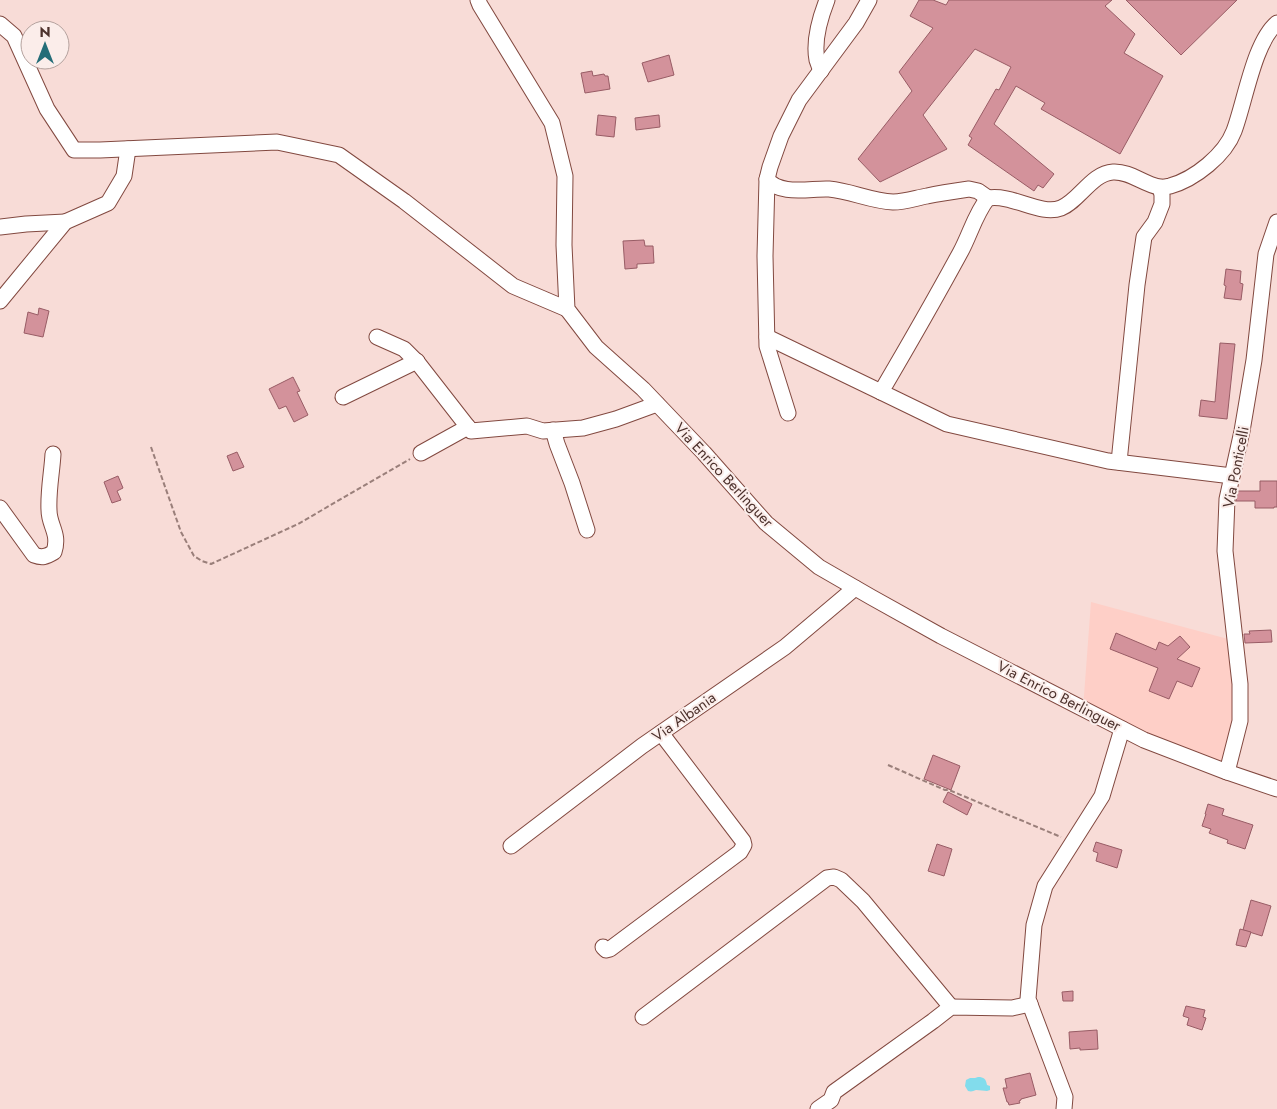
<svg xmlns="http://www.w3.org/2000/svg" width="1277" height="1109" viewBox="0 0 1277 1109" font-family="Jost,sans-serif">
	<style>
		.built { fill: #fecfc7 }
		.water { fill: #82dcec }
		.building { fill: #d3929b; stroke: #985c65 }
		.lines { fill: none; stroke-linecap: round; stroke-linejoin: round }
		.minor-casing { stroke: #824940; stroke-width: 17 }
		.path { stroke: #9a7f7a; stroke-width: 2; stroke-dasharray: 5 2.5; stroke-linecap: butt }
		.minor { stroke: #fff; stroke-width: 15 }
		.labels { text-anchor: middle; stroke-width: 4; stroke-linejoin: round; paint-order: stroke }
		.street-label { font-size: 15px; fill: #4c312c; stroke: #fbedea }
	</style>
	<rect width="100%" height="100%" fill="#f8dcd7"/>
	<path class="built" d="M1091,602L1228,639L1240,684L1227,772L1083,709Z"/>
	<path class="water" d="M978,1077C984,1077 986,1079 987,1085L990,1086V1090L987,1091C984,1091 980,1090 976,1090C973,1091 972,1092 968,1091L965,1086L966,1080L970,1078H975Z"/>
	<g class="building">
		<path d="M919,0H933L946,5L949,0H1112L1105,6L1135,34L1124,53L1163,76L1120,154L1041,109L1045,103L1016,86L994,124L1054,174L1043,188L1038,185L1034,191L968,145L972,138L969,136L996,89L999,90L1011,67L975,49L923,115L947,149L880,182L858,159L912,91L899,72L933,28L910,16Z"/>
		<path d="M1126,0H1237L1181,55Z"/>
		<path d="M669,55L674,75L648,82L642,63Z"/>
		<path d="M592,71L593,76L604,74L605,76H608L610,89L585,93L581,73Z"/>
		<path d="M598,115L616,117L614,137L596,135Z"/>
		<path d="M659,115L660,127L636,130L635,118Z"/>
		<path d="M644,240L645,246H653L654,263L637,264V268L625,269L623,241Z"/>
		<path d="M1226,269L1241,271L1240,283L1243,284L1241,300L1224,298L1226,286L1224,285Z"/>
		<path d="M39,308L49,311L43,337L24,333L28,312L38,315Z"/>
		<path d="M1220,343L1235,344L1227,419L1199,416L1201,400L1215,402Z"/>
		<path d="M293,377L300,391L297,392L308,415L294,422L286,406L279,409L269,389Z"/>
		<path d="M237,452L244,467L233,471L227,456Z"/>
		<path d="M118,476L123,488L117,491L121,500L112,503L104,482Z"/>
		<path d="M1260,481H1277V507H1274V508H1255V501H1236L1238,491H1260Z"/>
		<path d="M1271,630L1272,642L1245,643L1244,634H1250L1249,631Z"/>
		<path d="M1116,633L1156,650L1159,642L1168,646L1180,636L1190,647L1177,659L1200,668L1192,687L1177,681L1169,699L1149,691L1158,668L1110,649Z"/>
		<path d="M933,755L960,766L951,790L924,779Z"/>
		<path d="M948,792L972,804L967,815L943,802Z"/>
		<path d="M1208,804L1224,809L1222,815L1253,825L1245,849L1227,843L1228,840L1209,833L1211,829L1202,826L1206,814H1205Z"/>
		<path d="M1096,842L1122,850L1117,868L1096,861L1098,853L1093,851Z"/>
		<path d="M937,844L952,849L944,876L928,871Z"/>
		<path d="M1251,900L1271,906L1262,936L1243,930Z"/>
		<path d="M1240,929L1251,932L1246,947L1236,945Z"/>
		<path d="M1073,991V1001H1063L1062,992Z"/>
		<path d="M1186,1006L1205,1010L1203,1017L1206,1018L1202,1030L1187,1025L1189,1018L1183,1016Z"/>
		<path d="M1097,1030L1098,1049L1080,1050V1048L1070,1049L1069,1032Z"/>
		<path d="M1030,1073L1036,1095L1021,1099V1100L1019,1101L1020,1103L1009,1105L1008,1102H1007L1003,1088H1007L1005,1079Z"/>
	</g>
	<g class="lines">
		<defs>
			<g id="minor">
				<path d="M478,0L480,5L552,123L565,176L564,245L567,309L596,347L643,389L704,453L766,523L819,567L871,597L941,636L1144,740L1227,772L1277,789"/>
				<path d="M869,0L856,23L799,100L781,136L770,167L767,179C779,196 811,188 829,189C851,191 871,201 893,202C905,202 916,198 927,196C941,193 955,191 969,189L978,191L988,198"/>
				<path d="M0,24L14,36L47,109L74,150H100L277,142L339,155L404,201L513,286L567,309"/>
				<path d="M821,71C820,68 818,63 817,60C813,40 820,18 827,0"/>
				<path d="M767,179L765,256L767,346L788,413"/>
				<path d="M0,227L26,224L65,222"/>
				<path d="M0,301L65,222L108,203L124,176L128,149"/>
				<path d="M377,337L404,349L418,363L471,431L527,426L543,431L583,428L616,419L657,404"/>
				<path d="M767,337L881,392"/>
				<path d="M343,397L417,361"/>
				<path d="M553,430L557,444L572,483L587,530"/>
				<path d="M421,453L468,427"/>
				<path d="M1119,462L1137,285L1144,237L1155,222L1162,204V195L1160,187"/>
				<path d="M1232,476L1108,461L947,424L881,392C908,346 935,299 960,253C970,235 975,214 988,198C1013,194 1040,216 1061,208C1079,201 1092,173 1113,172C1130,171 1143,184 1159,187C1163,188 1166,187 1170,186C1195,179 1225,155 1234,131C1245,102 1254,42 1277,23"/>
				<path d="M0,508L34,555C42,558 46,557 54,552C60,533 49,526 49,510C48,491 52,472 53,454"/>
				<path d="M1227,772L1240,721V684L1225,551L1227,499L1242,431L1254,360L1266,254L1277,222"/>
				<path d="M511,846L642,746L785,647L855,588"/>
				<path d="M603,947L606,950L610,949L740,852L744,845L743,841L661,733"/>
				<path d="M643,1017L827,878L834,877L841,880L863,901L951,1007"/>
				<path d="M818,1109L831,1100L834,1092L933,1021L951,1007L1012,1008L1030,1004"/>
				<path d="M1064,1109L1065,1097L1028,999L1034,925L1045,886L1102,796L1122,729"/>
			</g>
		</defs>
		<use href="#minor" class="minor-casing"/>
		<g class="path">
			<path d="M151,447L181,532L194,556L202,561L211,564L298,524L410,459"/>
			<path d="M888,765L945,790H949L1061,837"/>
		</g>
		<use href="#minor" class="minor"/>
	</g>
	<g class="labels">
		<g class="street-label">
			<text transform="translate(1236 467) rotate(-79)" y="5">Via Ponticelli</text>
			<text transform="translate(724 475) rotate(47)" y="5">Via Enrico Berlinguer</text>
			<text transform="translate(1059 696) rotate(27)" y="5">Via Enrico Berlinguer</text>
			<text transform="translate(684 717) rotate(-35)" y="5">Via Albania</text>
		</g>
	</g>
	<g transform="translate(45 45)"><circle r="24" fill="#fbedea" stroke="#b5a29e"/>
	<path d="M0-4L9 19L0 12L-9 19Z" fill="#246d78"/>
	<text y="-8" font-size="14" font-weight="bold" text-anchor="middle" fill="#4c312c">N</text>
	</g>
</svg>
